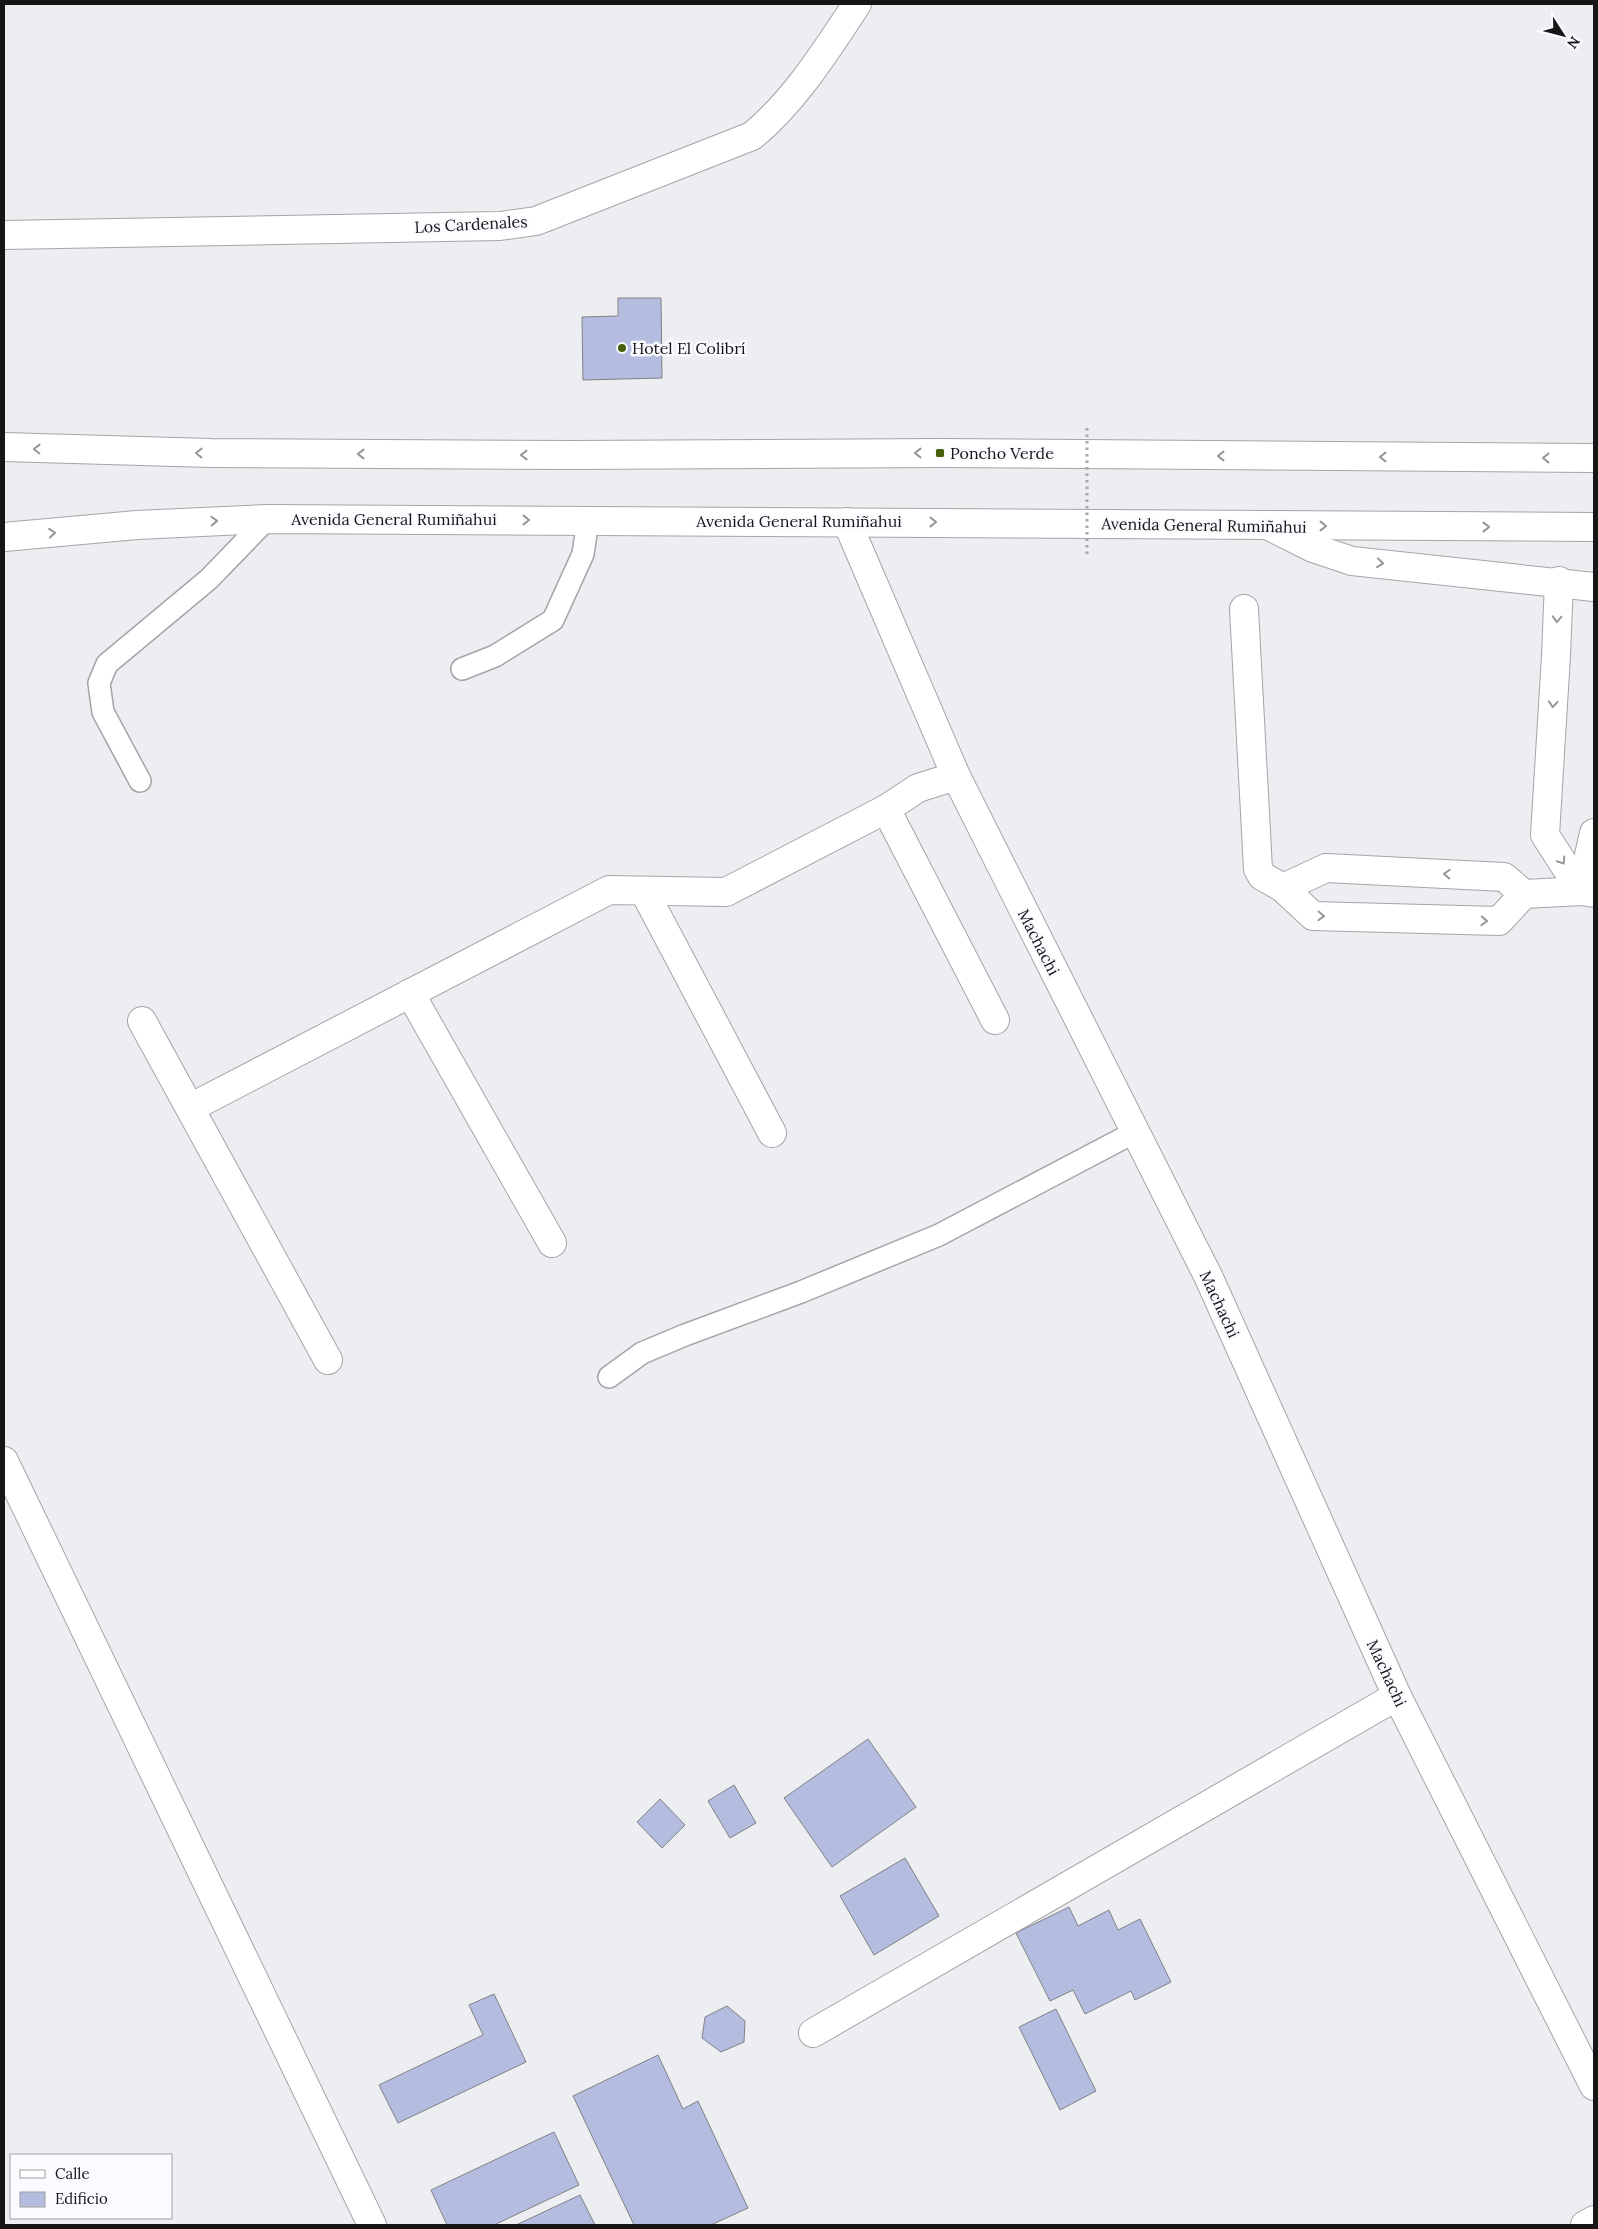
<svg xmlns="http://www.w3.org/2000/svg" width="1598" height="2229" viewBox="0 0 1598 2229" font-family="Lora,serif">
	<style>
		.building { fill: #b4bce0; stroke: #808184 }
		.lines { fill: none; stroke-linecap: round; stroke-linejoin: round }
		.lane-casing { stroke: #a4a5a8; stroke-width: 24 }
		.street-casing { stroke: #a4a5a8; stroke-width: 30 }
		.highway-casing { stroke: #a4a5a8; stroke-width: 30 }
		.lane { stroke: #fff; stroke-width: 21 }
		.street { stroke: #fff; stroke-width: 28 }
		.highway { stroke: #fff; stroke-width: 28 }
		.path-bridge { stroke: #a6a6a9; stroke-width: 3; stroke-dasharray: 2.5 4; stroke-linecap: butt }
		.oneway { stroke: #969697 }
		.poi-dot { fill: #48610e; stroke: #fafbff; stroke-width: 2 }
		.labels { text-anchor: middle; stroke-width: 5; stroke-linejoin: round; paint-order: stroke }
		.street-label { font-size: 16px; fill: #161617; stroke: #fafbff }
		.poi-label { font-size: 16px; fill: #161617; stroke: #fafbff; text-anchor: start }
	</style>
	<rect width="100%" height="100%" fill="#edeef2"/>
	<g class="building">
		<path d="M618,298H661L662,378L583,380L582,317L618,316Z"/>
		<path d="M868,1739L916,1807L832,1867L784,1798Z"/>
		<path d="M734,1785L756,1823L730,1838L708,1801Z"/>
		<path d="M660,1799L685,1825L662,1848L637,1822Z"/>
		<path d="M905,1858L939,1916L874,1955L840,1896Z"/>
		<path d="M1069,1907L1078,1926L1109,1910L1118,1930L1140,1919L1171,1982L1135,2000L1131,1991L1085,2014L1073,1990L1050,2001L1016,1933Z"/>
		<path d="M494,1994L526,2062L398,2123L379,2085L483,2035L469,2005Z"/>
		<path d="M727,2006L745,2021L744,2042L721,2052L702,2038L705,2017Z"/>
		<path d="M1056,2009L1096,2091L1060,2110L1019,2027Z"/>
		<path d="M658,2055L683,2109L698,2101L748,2208L711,2225H634L573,2096Z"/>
		<path d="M554,2132L579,2185L494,2225H447L431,2190Z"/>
		<path d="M580,2195L595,2225H516Z"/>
	</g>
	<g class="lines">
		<defs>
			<g id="lane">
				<path d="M462,669L495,656L553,620L583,554L588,521"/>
				<path d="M140,781L103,712L99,683L107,664L209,579L267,519"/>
				<path d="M609,1377L642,1353L685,1335L801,1292L939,1235L1135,1132"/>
			</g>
			<g id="street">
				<path d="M4,235L500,226L536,221L752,136C795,101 827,49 857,4"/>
				<path d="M847,522L956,776L1209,1278L1397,1696L1594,2086"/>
				<path d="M1269,526L1313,548L1352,561L1594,587"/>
				<path d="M1559,581L1556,656L1545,835L1581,891"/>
				<path d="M1244,609L1258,869L1262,876L1283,888L1313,916L1499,921L1524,894"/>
				<path d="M886,809L995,1020"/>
				<path d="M1283,888L1326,868L1504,877L1524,894L1581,891L1594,893"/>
				<path d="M644,891L772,1133"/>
				<path d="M1581,891L1594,833"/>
				<path d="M410,993L552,1243"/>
				<path d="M142,1021L328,1360"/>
				<path d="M190,1108L609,890L726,892L886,809L918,788L956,776"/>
				<path d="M4,1461L372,2225"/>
				<path d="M813,2033L1397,1696"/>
				<path d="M1585,2225L1594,2220"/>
			</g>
			<g id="highway">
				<path d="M4,447L210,453L573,455L940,453L1594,458"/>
				<path d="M4,537L137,525L267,519L1594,527"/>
			</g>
		</defs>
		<use href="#lane" class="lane-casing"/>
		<use href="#street" class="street-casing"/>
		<use href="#highway" class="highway-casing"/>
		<use href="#lane" class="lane"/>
		<use href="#street" class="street"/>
		<use href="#highway" class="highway"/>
		<path class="path-bridge" d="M1087,428V554"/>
	</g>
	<defs><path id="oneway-chevron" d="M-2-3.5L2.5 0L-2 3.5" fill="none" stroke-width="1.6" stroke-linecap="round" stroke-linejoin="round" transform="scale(1.25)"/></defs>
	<g class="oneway">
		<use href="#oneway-chevron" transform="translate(37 449) rotate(-179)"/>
		<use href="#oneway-chevron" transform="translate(199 453) rotate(-179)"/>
		<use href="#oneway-chevron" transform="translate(918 453) rotate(180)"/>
		<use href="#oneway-chevron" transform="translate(361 454) rotate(-180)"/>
		<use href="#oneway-chevron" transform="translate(524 455) rotate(-180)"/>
		<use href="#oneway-chevron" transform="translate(1221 456) rotate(-180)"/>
		<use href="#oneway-chevron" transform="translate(1383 457) rotate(-180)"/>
		<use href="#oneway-chevron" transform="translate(1546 458) rotate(-180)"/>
		<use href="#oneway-chevron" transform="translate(526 520)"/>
		<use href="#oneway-chevron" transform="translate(214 521) rotate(-2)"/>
		<use href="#oneway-chevron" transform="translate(933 522)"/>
		<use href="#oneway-chevron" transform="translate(1323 526)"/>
		<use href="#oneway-chevron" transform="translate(1486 527)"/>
		<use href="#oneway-chevron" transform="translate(52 533) rotate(-5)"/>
		<use href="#oneway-chevron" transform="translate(1380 563) rotate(6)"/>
		<use href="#oneway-chevron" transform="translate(1557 619) rotate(92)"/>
		<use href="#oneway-chevron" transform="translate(1553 704) rotate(94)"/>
		<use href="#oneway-chevron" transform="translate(1562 861) rotate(57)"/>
		<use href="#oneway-chevron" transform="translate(1447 874) rotate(-177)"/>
		<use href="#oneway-chevron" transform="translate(1321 916) rotate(3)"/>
		<use href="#oneway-chevron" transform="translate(1484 921) rotate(2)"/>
	</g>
	<g class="poi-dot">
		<circle cx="622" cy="348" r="5"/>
		<rect x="935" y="448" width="10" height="10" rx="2.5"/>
	</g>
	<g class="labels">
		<g class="street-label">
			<text transform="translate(471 224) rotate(-3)" y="6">Los Cardenales</text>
			<text x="394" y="525">Avenida General Rumiñahui</text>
			<text x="799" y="527">Avenida General Rumiñahui</text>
			<text transform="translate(1204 525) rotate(1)" y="6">Avenida General Rumiñahui</text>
			<text transform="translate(1039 942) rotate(63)" y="6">Machachi</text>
			<text transform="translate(1220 1304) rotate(65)" y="6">Machachi</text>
			<text transform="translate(1387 1673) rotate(65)" y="6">Machachi</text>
		</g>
		<g class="poi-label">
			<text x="632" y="354">Hotel El Colibrí</text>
			<text x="950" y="459">Poncho Verde</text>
		</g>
	</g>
	<rect width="1598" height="2229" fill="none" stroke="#161617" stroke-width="10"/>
	<rect x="10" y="2154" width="162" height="65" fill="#fafbff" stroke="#9f9fa2"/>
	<rect x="20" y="2170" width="25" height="8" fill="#ffffff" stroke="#9f9fa2"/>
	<text x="55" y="2179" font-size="15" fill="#161617">Calle</text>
	<rect x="20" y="2192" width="25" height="15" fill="#b4bce0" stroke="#9f9fa2"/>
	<text x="55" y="2204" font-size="15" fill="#161617">Edificio</text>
	<g transform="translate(1563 35) rotate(126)" stroke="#fafbff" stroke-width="4" paint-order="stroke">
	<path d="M0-4L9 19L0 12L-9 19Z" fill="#161617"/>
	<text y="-8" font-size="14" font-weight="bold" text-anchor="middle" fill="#161617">N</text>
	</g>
</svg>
